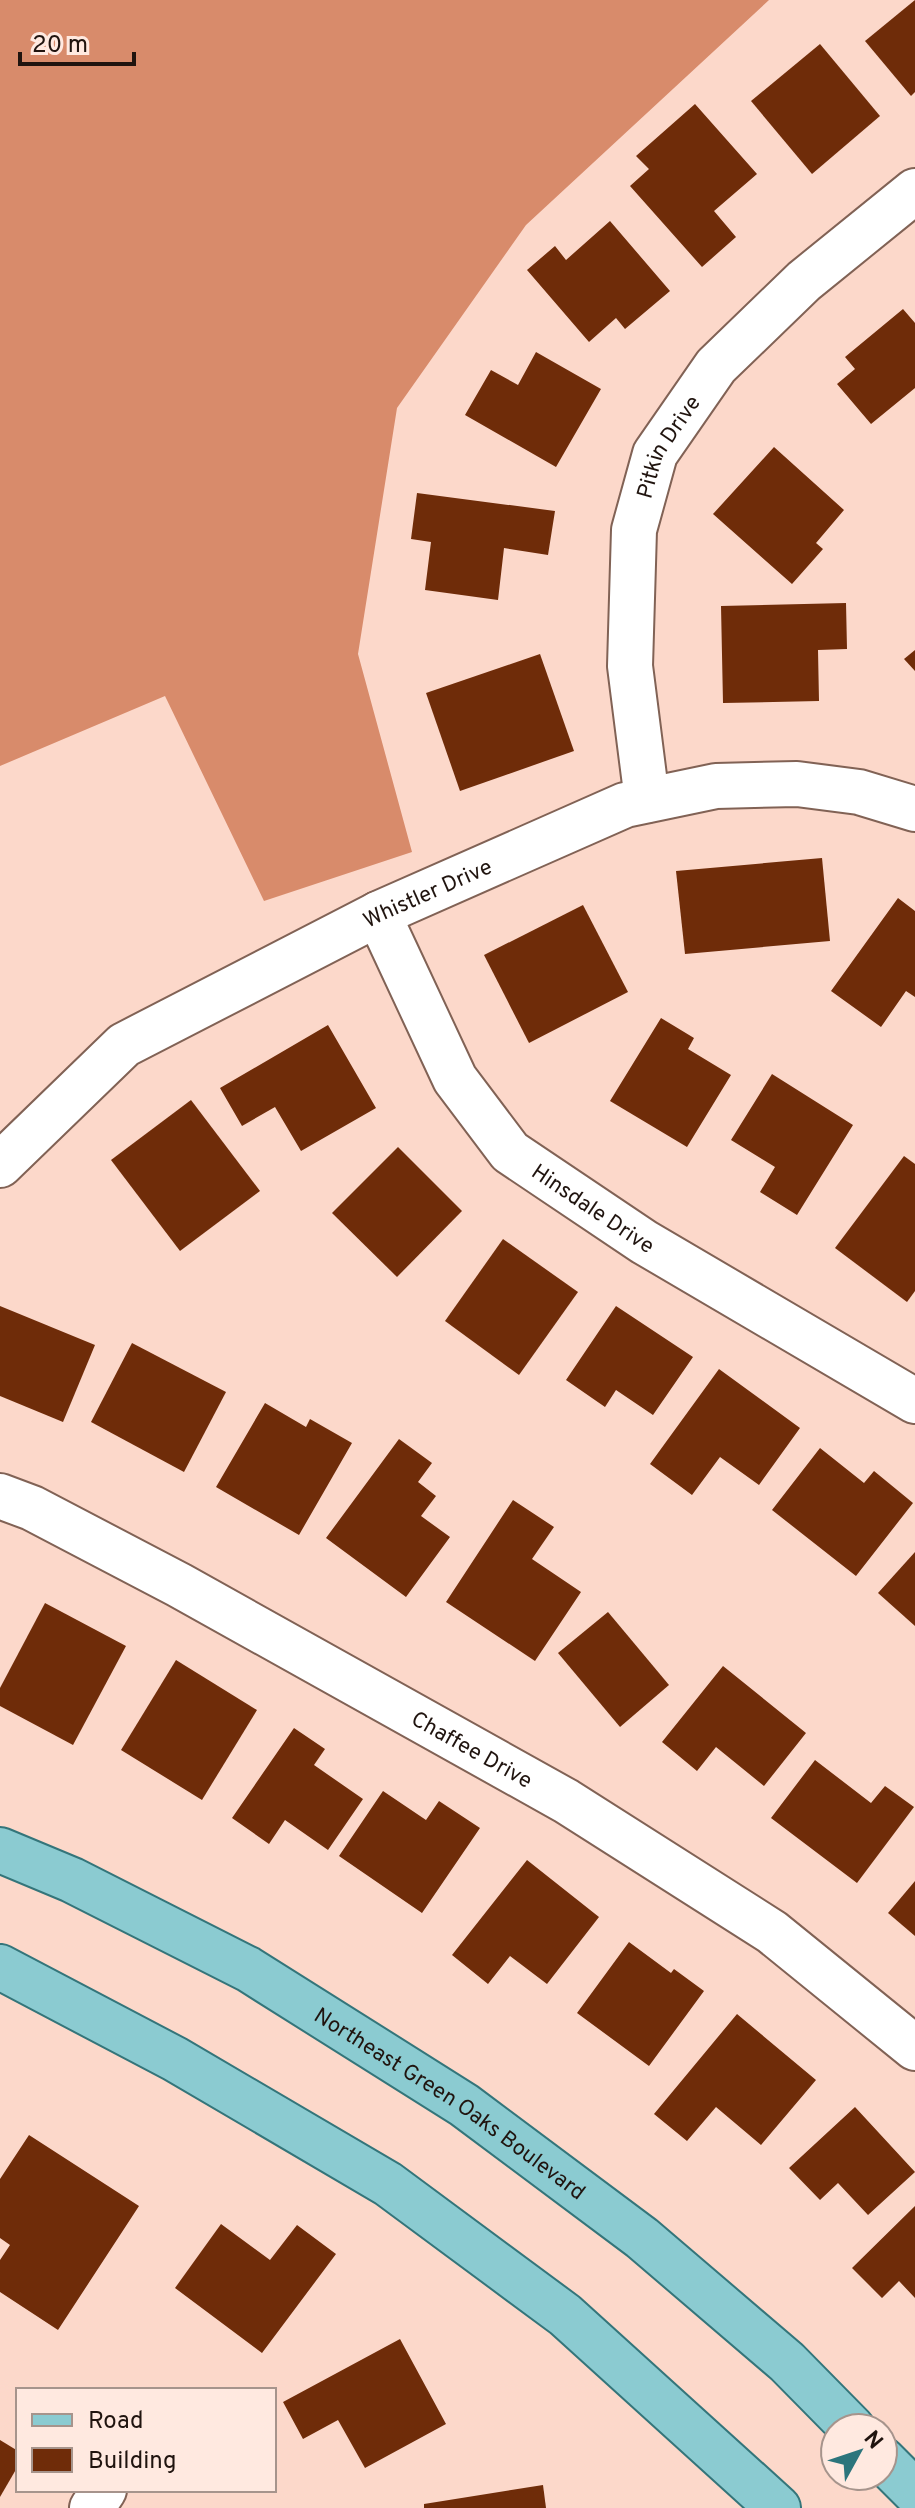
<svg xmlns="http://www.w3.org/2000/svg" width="915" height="2508" viewBox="0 0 915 2508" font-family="Overpass,sans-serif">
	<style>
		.forest { fill: #d88b6b }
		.building { fill: #6f2c09 }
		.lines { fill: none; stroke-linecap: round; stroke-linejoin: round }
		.minor-casing { stroke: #816255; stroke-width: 48 }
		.major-casing { stroke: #34757a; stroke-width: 48 }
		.minor { stroke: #fff; stroke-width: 44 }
		.major { stroke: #8bcbd1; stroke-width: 44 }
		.labels { text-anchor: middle; stroke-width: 8; stroke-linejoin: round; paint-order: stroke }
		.street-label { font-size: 22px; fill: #20140f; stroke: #ffe9e0 }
	</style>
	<rect width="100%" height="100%" fill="#fcd8ca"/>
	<path class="forest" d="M0,0H769L526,225L397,408L358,654L412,852L264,901L165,696L0,766Z"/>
	<g class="building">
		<path d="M915,0V92L911,96L865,41Z"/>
		<path d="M820,44L880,116L812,174L751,101Z"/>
		<path d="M695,104L757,174L714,211L736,237L702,267L630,186L649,169L636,156Z"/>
		<path d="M610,221L670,291L625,329L616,318L589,342L527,270L555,246L566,260Z"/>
		<path d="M903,309L915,323V388L871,424L837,384L855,369L845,357Z"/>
		<path d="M536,352L601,389L556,467L465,415L491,370L518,385Z"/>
		<path d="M774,447L844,510L816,543L823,549L792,584L713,514Z"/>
		<path d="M417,493L555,511L548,555L504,548L498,600L425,590L431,542L411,539Z"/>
		<path d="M846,603L847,649L818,650L819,701L723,703L721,606Z"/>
		<path d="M915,650V671L904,659Z"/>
		<path d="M540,654L574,751L460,791L426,693Z"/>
		<path d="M822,858L830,941L685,954L676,871Z"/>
		<path d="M898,898L915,911V997L906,991L881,1027L831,991Z"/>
		<path d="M583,905L628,992L529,1043L484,955Z"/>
		<path d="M661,1018L694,1038L688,1049L731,1075L687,1147L610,1101Z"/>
		<path d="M328,1025L376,1108L301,1151L275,1107L242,1126L220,1088Z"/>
		<path d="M772,1074L853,1125L797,1215L760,1192L775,1167L731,1140Z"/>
		<path d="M191,1100L260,1191L180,1251L111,1160Z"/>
		<path d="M398,1147L462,1211L397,1277L332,1213Z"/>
		<path d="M904,1156L915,1164V1291L907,1302L835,1248Z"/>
		<path d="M503,1239L578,1292L519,1375L445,1321Z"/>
		<path d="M0,1306L95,1345L63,1422L0,1396Z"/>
		<path d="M616,1306L693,1357L653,1415L616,1390L605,1407L566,1380Z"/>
		<path d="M132,1343L226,1392L184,1472L91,1422Z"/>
		<path d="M719,1369L800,1428L759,1485L720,1457L692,1495L650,1464Z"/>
		<path d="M265,1403L306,1427L310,1419L352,1443L299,1535L216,1487Z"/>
		<path d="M399,1439L432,1463L418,1482L436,1496L421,1516L450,1537L406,1597L326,1538Z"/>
		<path d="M820,1448L864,1483L874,1471L913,1503L856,1576L772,1510Z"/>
		<path d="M513,1500L554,1527L532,1559L581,1592L535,1661L446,1602Z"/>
		<path d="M915,1552V1626L878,1593Z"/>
		<path d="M45,1603L126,1646L73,1745L0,1706V1688Z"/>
		<path d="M608,1612L669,1685L620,1727L558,1653Z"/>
		<path d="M176,1660L257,1710L202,1800L121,1750Z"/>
		<path d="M723,1666L806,1733L764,1786L716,1747L697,1771L662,1742Z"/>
		<path d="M294,1728L325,1749L314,1765L363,1799L328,1850L285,1820L269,1844L232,1818Z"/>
		<path d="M815,1760L871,1803L885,1786L914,1807L857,1883L771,1818Z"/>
		<path d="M383,1791L426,1820L439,1801L480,1828L422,1913L339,1856Z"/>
		<path d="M527,1860L599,1917L547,1984L510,1956L488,1984L452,1955Z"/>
		<path d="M915,1881V1936L888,1913Z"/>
		<path d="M629,1942L671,1973L674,1969L704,1991L649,2066L577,2013Z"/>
		<path d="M737,2014L816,2080L761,2145L716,2107L687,2141L654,2114Z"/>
		<path d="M855,2107L915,2172L868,2215L838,2183L820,2200L789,2168Z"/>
		<path d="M29,2135L139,2206L58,2330L0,2292V2260L10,2245L0,2238V2179Z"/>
		<path d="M915,2206V2298L899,2281L882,2298L852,2268Z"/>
		<path d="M221,2224L270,2260L297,2225L336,2254L262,2353L175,2288Z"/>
		<path d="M400,2339L446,2424L365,2468L338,2420L303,2439L283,2402Z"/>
		<path d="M0,2440L18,2451V2466L0,2497Z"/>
		<path d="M543,2485L546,2508H424V2504Z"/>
	</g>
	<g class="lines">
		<defs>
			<g id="minor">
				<path id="s1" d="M647,800L630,666L634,530L655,454L716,366L804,281L915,191"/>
				<path id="s2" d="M378,914L455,1079L510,1152L644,1242L915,1401"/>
				<path id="s3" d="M0,1165L124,1045L378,914L625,805L716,786L797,784L859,792L915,809"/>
				<path id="s4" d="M0,1496L32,1508L179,1585L566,1801L772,1932L915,2048"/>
				<path d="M92,2508L104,2490"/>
			</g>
			<g id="major">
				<path id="s5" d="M0,1850L72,1880L248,1969L464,2105L642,2238L787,2362L852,2428"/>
				<path d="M0,1967L175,2059L388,2184L565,2315L778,2508"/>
				<path d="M883,2460L915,2492"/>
			</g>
		</defs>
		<use href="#minor" class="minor-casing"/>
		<use href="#major" class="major-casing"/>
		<use href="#minor" class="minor"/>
		<use href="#major" class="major"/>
	</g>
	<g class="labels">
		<g class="street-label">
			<text dy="8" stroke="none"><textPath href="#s1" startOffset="362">Pitkin Drive</textPath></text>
			<text dy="8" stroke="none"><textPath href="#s3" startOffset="512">Whistler Drive</textPath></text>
			<text dy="8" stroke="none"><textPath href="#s2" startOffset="374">Hinsdale Drive</textPath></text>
			<text dy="8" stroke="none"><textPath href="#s4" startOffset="536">Chaffee Drive</textPath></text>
			<text dy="8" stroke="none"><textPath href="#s5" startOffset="518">Northeast Green Oaks Boulevard</textPath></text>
		</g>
	</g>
	<rect x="16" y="2388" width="260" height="104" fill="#ffe9e0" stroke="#a6948c" stroke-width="2"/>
	<rect x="32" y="2414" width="40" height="12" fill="#8bcbd1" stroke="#a6948c" stroke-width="2"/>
	<text x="88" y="2428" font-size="24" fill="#20140f">Road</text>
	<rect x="32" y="2448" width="40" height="24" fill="#6f2c09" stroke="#a6948c" stroke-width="2"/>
	<text x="88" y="2468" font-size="24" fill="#20140f">Building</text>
	<g transform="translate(859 2452) rotate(50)"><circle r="38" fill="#ffe9e0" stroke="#a6948c" stroke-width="2"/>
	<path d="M0-6L14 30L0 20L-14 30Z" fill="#2c757c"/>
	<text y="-12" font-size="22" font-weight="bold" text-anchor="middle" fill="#20140f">N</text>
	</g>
	<path d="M20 52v12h114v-12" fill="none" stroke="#20140f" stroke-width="4"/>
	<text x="32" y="52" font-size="24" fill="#20140f" stroke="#ffe9e0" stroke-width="6" paint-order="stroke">20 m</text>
</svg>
